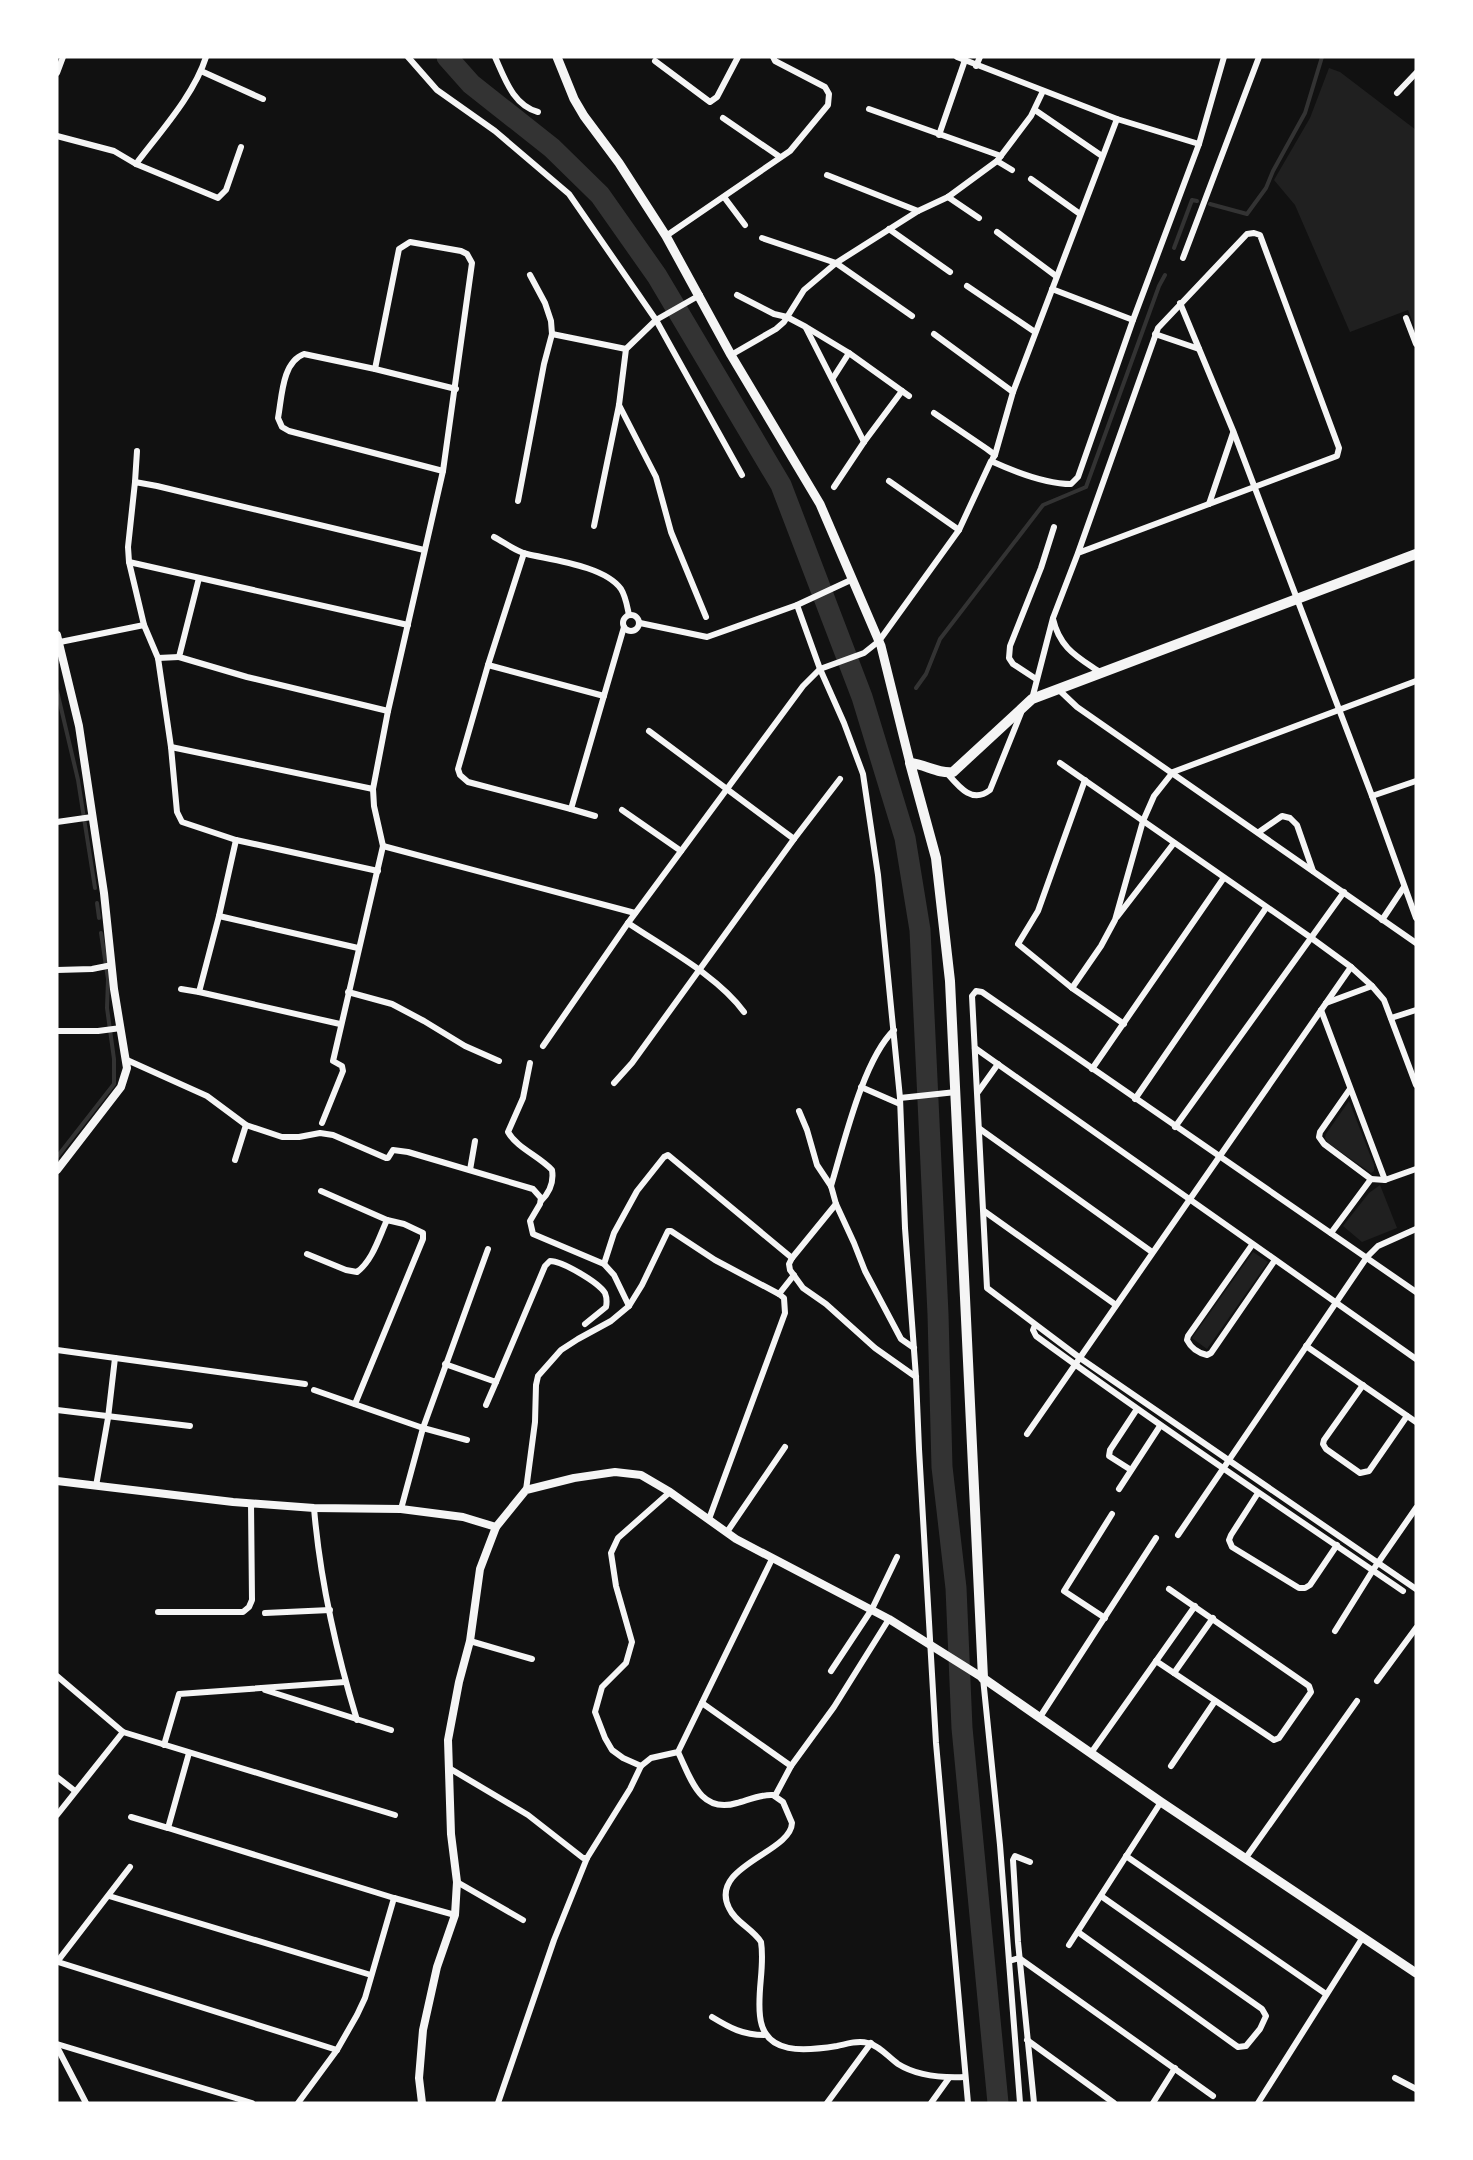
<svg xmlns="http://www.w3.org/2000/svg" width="1473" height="2160" viewBox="0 0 1473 2160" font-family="Roboto,sans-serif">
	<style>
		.green { fill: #202020 }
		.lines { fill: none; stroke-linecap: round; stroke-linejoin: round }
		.stream { stroke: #333; stroke-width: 4 }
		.river { stroke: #333; stroke-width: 21 }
		.minor { stroke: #f5f5f5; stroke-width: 6 }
		.tertiary { stroke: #f5f5f5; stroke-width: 8 }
		.secondary { stroke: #f5f5f5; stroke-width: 9 }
		.primary { stroke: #f5f5f5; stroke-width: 10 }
	</style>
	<rect width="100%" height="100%" fill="#111"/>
	<g class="green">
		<path d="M1329,68L1340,72L1416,130V330L1408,310L1350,332L1295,205L1274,180L1310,118Z"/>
		<path d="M1349,1101L1374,1165V1171L1371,1173L1328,1143L1325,1138L1326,1134Z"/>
		<path d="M1380,1185L1397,1228L1362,1242L1343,1226L1369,1193Z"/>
		<path d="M1253,1252L1268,1262L1207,1349L1192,1338Z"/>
	</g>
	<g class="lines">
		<g class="stream">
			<path d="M1210,204L1247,214L1266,188L1273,171L1305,113L1322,57"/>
			<path d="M1174,248L1192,200L1197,201"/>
			<path d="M916,688L926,674L940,639L1043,505L1086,487L1159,286L1165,275"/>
			<path d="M57,691L78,780L95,888"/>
			<path d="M97,903L99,918"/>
			<path d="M57,1157L114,1084V1059L107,1008L108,979L101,933"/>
		</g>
		<path class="river" d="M447,57L471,84L552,148L600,195L657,276L781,485L862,697L905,838L920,930L938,1314L942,1467L956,1588L962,1728L998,2103"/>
		<g class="minor">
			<path d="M408,57L437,90L495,131L569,194L656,320L742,475"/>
			<path d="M495,57C505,79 513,105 538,112"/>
			<path d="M957,57L1117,119L1199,144"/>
			<path d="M655,61L710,102L717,97L738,57"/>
			<path d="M976,66L980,57"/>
			<path d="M201,71L263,99"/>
			<path d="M57,73L63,57"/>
			<path d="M1397,93L1416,73"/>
			<path d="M869,109L1001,156"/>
			<path d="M1035,110L1102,156"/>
			<path d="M723,118L780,157"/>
			<path d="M939,135L965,60"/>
			<path d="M57,136L114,151L136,164L218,198L226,190L241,147"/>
			<path d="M997,161L1012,170"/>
			<path d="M136,164C160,132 194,95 206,57"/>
			<path d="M827,175L918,211"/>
			<path d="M1031,179L1080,214"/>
			<path d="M724,197L745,225"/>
			<path d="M948,197L979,218"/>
			<path d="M889,229L950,272"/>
			<path d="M997,232L1056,276"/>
			<path d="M666,236L790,151L828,105L829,94L825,87L775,61L773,57"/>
			<path d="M762,238L836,263L912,316"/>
			<path d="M1183,258L1259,57"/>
			<path d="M967,286L1035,332"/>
			<path d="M1052,289L1133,320"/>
			<path d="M737,295L774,314L787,317L806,327L849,353L909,396"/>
			<path d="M1180,303L1234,433L1372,796L1416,918"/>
			<path d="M1406,318L1416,344"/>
			<path d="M806,328L864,442"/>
			<path d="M552,334L626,349"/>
			<path d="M934,334L1013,392"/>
			<path d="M1155,334L1199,349"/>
			<path d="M731,355L776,329L784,322L804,290L836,263L918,211L948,197L997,161L1031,116L1043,91"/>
			<path d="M833,378L849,353"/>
			<path d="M619,405L656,477L671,532L706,617"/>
			<path d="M934,413L987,449L995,455L993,458"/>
			<path d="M995,455L1013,392L1117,119"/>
			<path d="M443,471L289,431L282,427L278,418C282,397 282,362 304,354L375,369L456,389"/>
			<path d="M889,481L959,530"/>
			<path d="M135,482L137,451"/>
			<path d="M834,487L864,442L902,391"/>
			<path d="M518,501L544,364L552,334L551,321L545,303L530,275"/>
			<path d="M1209,504L1233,433"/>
			<path d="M594,526L619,405L626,349L656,320L700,295"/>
			<path d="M494,537C504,542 515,551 527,554C552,560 605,566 621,589C626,597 627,606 629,615"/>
			<path d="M524,553L488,665L458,769L460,775L468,782L571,809L624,627"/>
			<path d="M129,562L144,625L158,658L171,747L177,812L182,822L236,840L378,871"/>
			<path d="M199,578L179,657L247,677L388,711"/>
			<path d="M797,605L820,669L844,723L863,774L878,875L900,1098L905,1228L916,1377L919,1449L936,1743L968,2103"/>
			<circle cx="631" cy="623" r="8"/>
			<path d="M1053,619C1060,649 1078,657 1101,673"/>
			<path d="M640,623L707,637L797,605L853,579"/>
			<path d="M408,625L129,562L128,547L135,482L157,486L424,550"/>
			<path d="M60,642L144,625"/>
			<path d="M158,658L179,657"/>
			<path d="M488,665L604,696"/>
			<path d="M1036,679L1013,664L1009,658L1010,646L1041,568L1054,527"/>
			<path d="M1058,689L1077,707L1416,943"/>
			<path d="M1032,699L1053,618L1078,553L1158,328L1247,234L1254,233L1260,235L1339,448L1337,456L1078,553"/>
			<path d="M649,731L794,839"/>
			<path d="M171,747L373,789"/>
			<path d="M1060,763L1310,937L1351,967L1372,986L1384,1000L1416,1085"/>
			<path d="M947,773C959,787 972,804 990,790L1021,713"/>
			<path d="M1085,780L1038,911L1018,944L1072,988L1124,1024"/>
			<path d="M1372,796L1416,781"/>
			<path d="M571,809L595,816"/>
			<path d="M622,810L681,851"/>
			<path d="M57,822L92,817"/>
			<path d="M1259,832L1282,816L1290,818L1297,825L1313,871"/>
			<path d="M236,840L219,916L199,992L340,1024"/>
			<path d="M383,846L635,913"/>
			<path d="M219,916L358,948"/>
			<path d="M1117,917L1174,843"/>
			<path d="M1382,920L1404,887"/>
			<path d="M628,923C665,948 718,976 744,1012"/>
			<path d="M57,970L92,969L112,965"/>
			<path d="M1072,988L1101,946L1115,920L1143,821L1154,796L1173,772L1416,681"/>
			<path d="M181,989L199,992"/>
			<path d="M348,992L392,1004L424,1021L465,1046L499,1061"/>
			<path d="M1326,1003L1372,986"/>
			<path d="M1321,1010L1385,1180"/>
			<path d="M1391,1018L1416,1010"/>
			<path d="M57,1031H98L121,1028"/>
			<path d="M543,1046L628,923L803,686L820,669L864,653L879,641L959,530L991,461C1013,471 1047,484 1071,484L1078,477L1133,320L1199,144L1224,57"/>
			<path d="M975,1048L1416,1359"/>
			<path d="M127,1060L207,1096L246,1125L282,1137H299L320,1133L333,1135L386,1158H388L393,1150L408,1152L533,1189L541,1198L540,1204L530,1221L533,1234L604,1264L614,1275L629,1306"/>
			<path d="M530,1063L523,1098L508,1132C517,1148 539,1156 552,1170C554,1182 549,1193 541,1201"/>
			<path d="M1092,1069L1223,879"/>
			<path d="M614,1083L632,1063L794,839L840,779"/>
			<path d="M861,1087L900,1104"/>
			<path d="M1350,1089L1320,1132L1319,1137L1324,1144L1371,1179"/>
			<path d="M978,1092L998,1064"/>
			<path d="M900,1098L956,1092"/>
			<path d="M1135,1099L1266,908"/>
			<path d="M799,1111L807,1130L817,1165L831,1186L836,1204L854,1243L865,1271L901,1339L914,1348"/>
			<path d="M322,1123L343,1071L342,1066L333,1061L383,846L374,806L373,789L388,711L443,471L472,263L467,254L461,251L410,242L399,249L375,369"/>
			<path d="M1175,1127L1344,892"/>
			<path d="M980,1129L1152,1252"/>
			<path d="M235,1160L246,1125"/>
			<path d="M470,1170L475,1141"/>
			<path d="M831,1186C844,1143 863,1060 894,1030"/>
			<path d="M321,1191L387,1220"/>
			<path d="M836,1204L792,1258L789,1264L790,1270L803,1288L826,1304L875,1348L916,1377"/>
			<path d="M984,1211L1116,1305"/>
			<path d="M1331,1233L1371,1179L1385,1180L1416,1169"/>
			<path d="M1252,1245L1188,1336L1187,1340C1191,1348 1198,1353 1207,1355L1211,1353L1275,1260"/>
			<path d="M307,1254L346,1270L357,1272C373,1260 379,1237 387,1220L404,1224L423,1233V1239L355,1404"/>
			<path d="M604,1264L614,1233L637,1191L664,1157L668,1155L792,1258"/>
			<path d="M1416,1292L982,992L976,991L972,996L987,1288L1080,1358L1416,1589"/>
			<path d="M1035,1325L1033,1330L1036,1336C1156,1424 1280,1507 1403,1591"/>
			<path d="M1306,1346L1416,1422"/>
			<path d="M57,1350L305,1384"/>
			<path d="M445,1364L496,1382L545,1266L550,1261C562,1261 598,1282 605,1293C607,1298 607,1302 606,1307L585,1324"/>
			<path d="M1363,1385L1324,1440L1323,1444L1326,1449L1360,1473L1369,1471L1407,1416"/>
			<path d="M314,1390L423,1428L467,1440"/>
			<path d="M486,1405L496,1382"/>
			<path d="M57,1410L190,1426"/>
			<path d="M1027,1434L1351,967"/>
			<path d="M1131,1470L1109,1456L1110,1450L1137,1409"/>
			<path d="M96,1486L108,1418L115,1358"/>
			<path d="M1119,1489L1160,1426"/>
			<path d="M526,1490L535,1422L536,1385L538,1376L561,1350L578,1339L611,1321L629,1306L642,1285L668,1231H671L715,1260L779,1294L794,1275"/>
			<path d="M1258,1493L1231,1535L1229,1540L1232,1547L1299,1588H1305L1310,1585L1337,1545"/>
			<path d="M314,1508C320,1580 336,1651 357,1720"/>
			<path d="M401,1509L423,1428L488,1249"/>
			<path d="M709,1519L785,1313L784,1298L779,1294"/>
			<path d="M727,1532L785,1447"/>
			<path d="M1178,1535L1367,1257L1378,1246L1416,1229"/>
			<path d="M158,1612H243L249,1607L252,1600L251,1503"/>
			<path d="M265,1613L330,1610"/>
			<path d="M1105,1618L1064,1591L1112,1514"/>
			<path d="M1335,1631L1373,1570L1416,1508"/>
			<path d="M470,1641L532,1659"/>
			<path d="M1156,1661L1274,1740L1279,1738L1311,1692L1309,1686L1169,1589"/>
			<path d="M831,1671L872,1609L897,1557"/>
			<path d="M1174,1673L1213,1618"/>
			<path d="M57,1676L123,1732L395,1815"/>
			<path d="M983,1678L1000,1845L1020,2103"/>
			<path d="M1377,1681L1416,1628"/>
			<path d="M265,1690L391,1730"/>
			<path d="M702,1703L791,1766"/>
			<path d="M1040,1717L1156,1538"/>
			<path d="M164,1745L179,1694L345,1682"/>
			<path d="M678,1752C691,1779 700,1814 737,1803C748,1800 762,1794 773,1795L783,1802L792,1823C791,1853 708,1866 729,1908C735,1922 753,1929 761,1942C765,1966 757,1991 760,2016C764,2056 806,2051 837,2046C847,2044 858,2040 868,2043C880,2046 888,2057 898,2064C917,2076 944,2078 965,2077"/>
			<path d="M1091,1753L1195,1606"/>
			<path d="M641,1766L623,1758L612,1750L605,1738L595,1712L602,1687L626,1663L632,1642L616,1586L611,1553L618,1538L670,1492"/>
			<path d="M1171,1766L1215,1701"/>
			<path d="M449,1768L528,1815L583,1858H587"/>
			<path d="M57,1777L75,1791"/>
			<path d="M775,1796L791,1766L834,1707L889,1619"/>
			<path d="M57,1815L123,1732"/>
			<path d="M131,1817L168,1828L189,1753"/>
			<path d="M168,1828L394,1898L455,1915"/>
			<path d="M1126,1856L1326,1994"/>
			<path d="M1245,1859L1357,1701"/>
			<path d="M1030,1862L1015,1856L1013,1860L1018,1942L1034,2103"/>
			<path d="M457,1882L523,1920"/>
			<path d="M109,1896L371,1975"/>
			<path d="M1078,1932L1238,2047L1246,2046L1260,2029L1266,2016L1262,2009L1101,1896"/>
			<path d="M1069,1945L1161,1802"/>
			<path d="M1009,1961L1019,1958L1213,2096"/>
			<path d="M57,1962L130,1867"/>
			<path d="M58,1962L337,2050"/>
			<path d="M712,2017C730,2028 743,2035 764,2035"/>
			<path d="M1027,2040L1114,2103"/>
			<path d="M57,2044L252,2103"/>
			<path d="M57,2047L86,2103"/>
			<path d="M1395,2078L1416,2089"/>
			<path d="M298,2103L337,2050L357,2015L365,1998L394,1898"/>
			<path d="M498,2103L554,1940L587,1858L630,1789L641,1766L651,1758L678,1752L772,1559"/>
			<path d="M827,2103L871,2043"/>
			<path d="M931,2103L949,2078"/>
			<path d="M1153,2103L1175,2068"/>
			<path d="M1258,2103L1363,1937"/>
		</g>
		<g class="tertiary">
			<path d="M57,635L79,726L104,893L114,989L127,1068L121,1087L57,1170"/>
			<path d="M57,1481L233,1502L314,1508L401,1509L463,1517L496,1527"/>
			<path d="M422,2103L419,2078L423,2030L437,1967L455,1915L457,1882L451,1834L448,1740L459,1682L470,1641L480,1569L496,1527L526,1490L574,1478L615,1472L641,1475L670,1492L736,1539L889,1619L983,1678"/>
		</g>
		<g class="secondary">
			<path d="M557,57L574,99L584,116L619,163L666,236L731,355L820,504L881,646L910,763"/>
			<path d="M983,1678L1161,1802L1416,1973"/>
		</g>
		<path class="primary" d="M983,1678L950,981L936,858L910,763C925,764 938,774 953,772L1032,699L1416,554"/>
	</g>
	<rect width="1473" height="2160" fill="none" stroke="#ffffff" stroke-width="117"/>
</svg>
